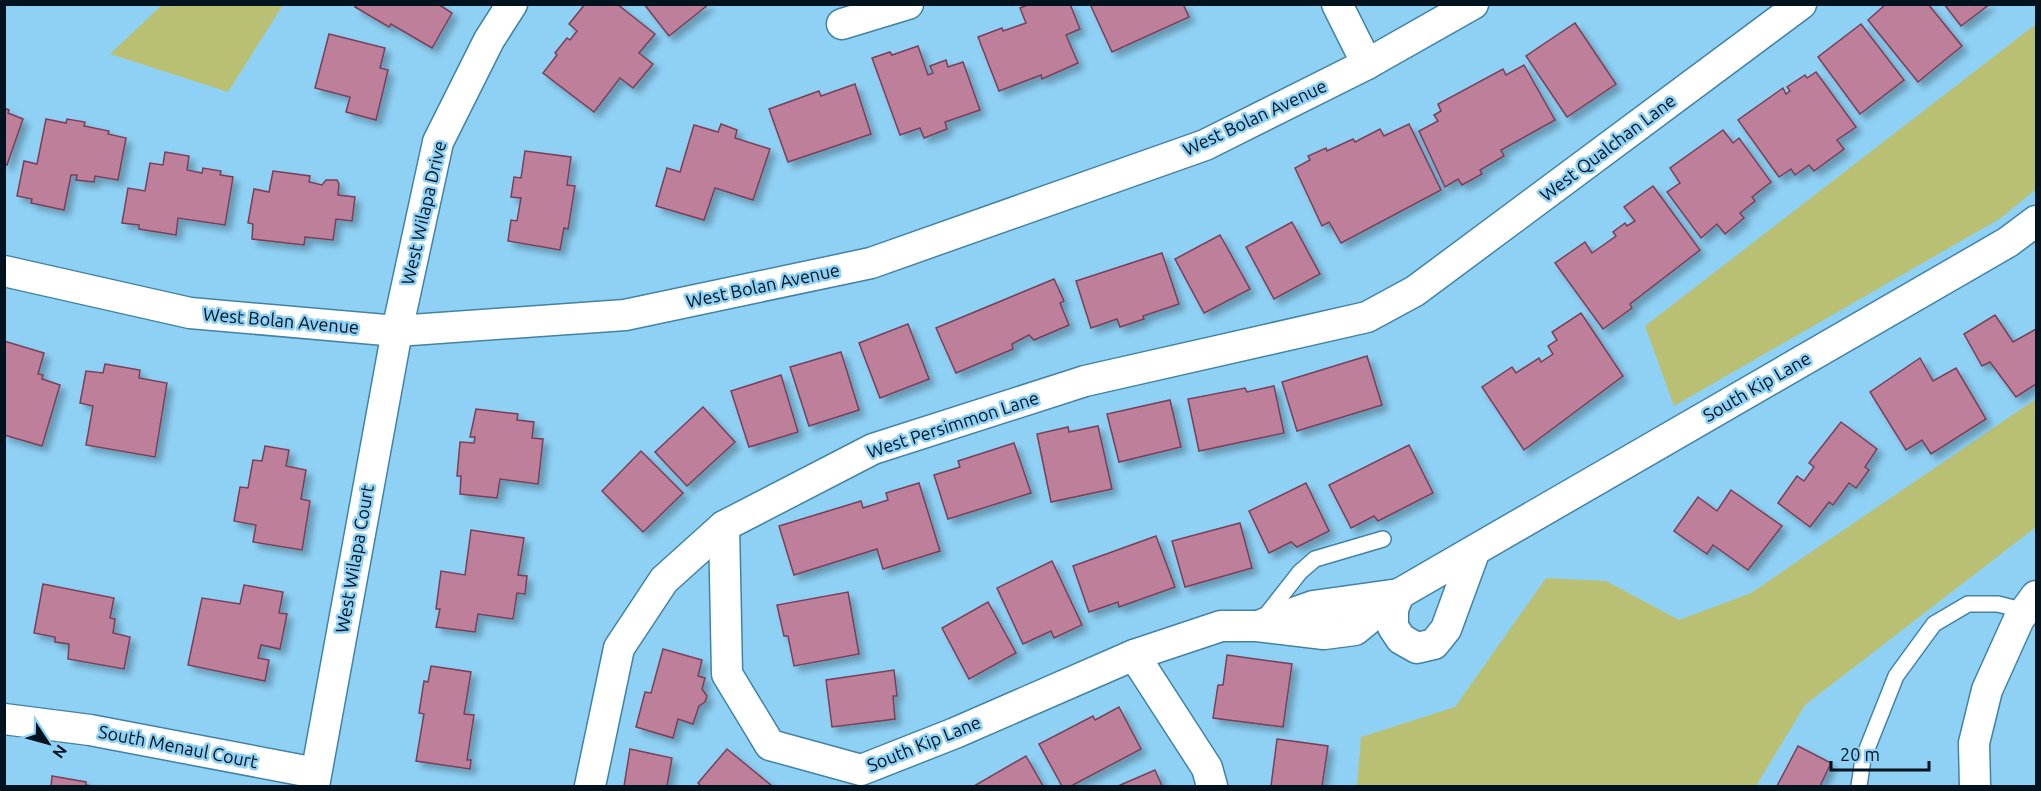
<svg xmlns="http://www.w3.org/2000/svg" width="2041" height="791" viewBox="0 0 2041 791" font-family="Ubuntu,sans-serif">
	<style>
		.green { fill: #b9c073 }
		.building { fill: #bd7f99; stroke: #784059; stroke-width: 1.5; filter: url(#shadow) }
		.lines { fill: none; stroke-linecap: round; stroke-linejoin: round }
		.service-casing { stroke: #4283a4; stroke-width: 18 }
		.minor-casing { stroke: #4283a4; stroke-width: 33 }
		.service { stroke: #fff; stroke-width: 15 }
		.minor { stroke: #fff; stroke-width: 30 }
		.labels { text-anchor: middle; stroke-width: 5; stroke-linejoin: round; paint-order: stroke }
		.street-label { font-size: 18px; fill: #00131f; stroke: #8fd1f5 }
	</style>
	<defs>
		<filter id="shadow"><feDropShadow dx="5.5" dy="5.5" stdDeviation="3" flood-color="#0004"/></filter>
	</defs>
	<rect width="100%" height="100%" fill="#8fd1f5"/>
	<g class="green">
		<path d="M163,4H283V5L228,92L110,54Z"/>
		<path d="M2036,24V189L2001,218L1674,406L1645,326Z"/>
		<path d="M2036,399V527L1805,705L1756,786H1357L1361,737L1455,707L1546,578L1606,581L1679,620L1751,593Z"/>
	</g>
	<g class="building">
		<path d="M438,4L452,13L432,48L391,24L389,27L355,7L357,4Z"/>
		<path d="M585,4H617L655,34L639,53L653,64L633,88L620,78L594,112L543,73L557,55L555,53L567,38L570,40L577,31L569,24Z"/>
		<path d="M644,4H709L669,36Z"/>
		<path d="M1030,4H1070L1080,29L1066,35L1078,63L1042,79L1041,75L999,91L978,37L1002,28L1003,31L1026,23L1020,8Z"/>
		<path d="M1090,4H1183L1189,17L1112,52Z"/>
		<path d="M1886,4H1928L1962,46L1918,82L1868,20Z"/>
		<path d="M1944,4H1990L1961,26Z"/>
		<path d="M1575,23L1616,84L1567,117L1526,56Z"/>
		<path d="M1861,24L1904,80L1860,114L1818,57Z"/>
		<path d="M329,34L385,48L380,68L388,70L376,120L346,112L350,97L315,88Z"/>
		<path d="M918,46L928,75L933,73L930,66L946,60L948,67L963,62L980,110L945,122L947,129L924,138L920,128L900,135L872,58L890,52L892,55Z"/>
		<path d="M1524,65L1555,120L1501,150L1504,156L1480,170L1482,174L1462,185L1458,179L1445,187L1419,131L1438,121L1434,115L1441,111L1438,104L1503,69L1506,75Z"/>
		<path d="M1816,72L1856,127L1837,140L1844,149L1814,171L1809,165L1795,175L1791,169L1779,177L1738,120L1783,88L1786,94L1790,91L1787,87L1805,75L1807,78Z"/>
		<path d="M855,84L871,134L788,162L769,109L819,91L821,96Z"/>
		<path d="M4,108L9,110L8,113L23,119L7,165L4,164Z"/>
		<path d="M46,119L66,123L67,119L85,122L84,126L109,131L108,134L126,138L118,180L95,176L94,182L76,180L77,175H71L64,210L31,203L32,199L17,196L24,161L37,164Z"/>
		<path d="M721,124L737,130L735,138L770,149L753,200L715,188L704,220L656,206L667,168L680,172L694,125L718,132Z"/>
		<path d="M1409,124L1441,190L1341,243L1329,222L1322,226L1295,168L1310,160L1308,156L1326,148L1327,151L1353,139L1355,142L1380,129L1384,136Z"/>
		<path d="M1723,130L1733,143L1739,138L1771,182L1752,197L1755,201L1740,213L1744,218L1725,234L1717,224L1701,238L1667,192L1680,183L1670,168Z"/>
		<path d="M525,151L571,157L567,185L575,186L568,229L564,228L560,250L508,241L511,220L517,221L521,198L511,197L514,177L521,178Z"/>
		<path d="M165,152L189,156L187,170L202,173L203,168L221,171L220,175L233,177L225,225L178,218L176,235L139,229V225L122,223L128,188L145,191L150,163L163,165Z"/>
		<path d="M273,171L310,176L309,182L322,185L326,180H337L339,184L338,195L355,197L352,221L336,219L333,240L305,237L304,245L252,239L253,224L248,223L254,189L269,192Z"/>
		<path d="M1653,186L1700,250L1630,304L1632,308L1603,329L1555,263L1585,242L1592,253L1616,236L1613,232L1625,223L1627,226L1635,221L1624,207Z"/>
		<path d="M1292,222L1320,274L1274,299L1246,247Z"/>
		<path d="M1220,235L1250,289L1204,313L1175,259Z"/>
		<path d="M1162,253L1179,304L1143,316L1144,319L1120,327L1117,319L1091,328L1076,281Z"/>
		<path d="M1054,279L1064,301L1060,303L1069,325L1034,340L1029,335L1012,344L1013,349L956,373L936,328Z"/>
		<path d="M1581,313L1623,376L1524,450L1482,387L1512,367L1516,373L1539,358L1541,362L1553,354L1548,346L1557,340L1552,332Z"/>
		<path d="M1995,315L2013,342L2036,329V384L2016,397L1990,362L1982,366L1964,334Z"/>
		<path d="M908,324L929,379L880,398L859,343Z"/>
		<path d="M4,341L44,353L38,374L43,375L42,379L60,385L42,446L4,435Z"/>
		<path d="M841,352L859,410L809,426L790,367Z"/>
		<path d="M1367,356L1382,405L1297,431L1282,382Z"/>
		<path d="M1920,358L1933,381L1956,368L1986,419L1931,454L1922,440L1906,450L1870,392Z"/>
		<path d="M105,364L140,370L139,378L167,383L155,457L86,445L93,406L80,403L86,371L103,373Z"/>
		<path d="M781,375L798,432L749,447L731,391Z"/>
		<path d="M1274,386L1284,433L1199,451L1188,399L1245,388L1247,392Z"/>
		<path d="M1170,400L1181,447L1119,462L1107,414Z"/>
		<path d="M703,407L735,442L687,486L655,452Z"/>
		<path d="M476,409L518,414L517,420L534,422L532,438L543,439L538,484L500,479L497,498L460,494L461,476H457L460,442L474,443L475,437H470Z"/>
		<path d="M1841,422L1877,449L1865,467L1869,470L1856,488L1849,483L1833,505L1829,502L1810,527L1778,503L1797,476L1804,481L1814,467L1809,463Z"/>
		<path d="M1098,426L1112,489L1051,502L1037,434L1068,427L1069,432Z"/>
		<path d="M1014,443L1031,493L948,519L934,475L960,467L958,461Z"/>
		<path d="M1409,445L1433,493L1378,521L1374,516L1351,528L1329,485Z"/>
		<path d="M265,446L289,450L286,466L306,470L301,499L310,501L302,550L253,542L256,525L234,521L240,487L248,488L253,460L262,461Z"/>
		<path d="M641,451L683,493L643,532L602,491Z"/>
		<path d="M919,483L940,551L883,569L877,549L794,575L779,526L861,501L863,508L888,500L886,493Z"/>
		<path d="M1306,483L1329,531L1297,547L1291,542L1269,553L1249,511Z"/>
		<path d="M1731,490L1782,526L1748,570L1713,545L1707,554L1674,531L1698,497L1717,511Z"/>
		<path d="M1240,523L1252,568L1185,587L1172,541Z"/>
		<path d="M471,530L524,538L518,575L527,576L525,594L517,593L513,619L478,614L475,632L436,627L440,609H436L441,571L465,575Z"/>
		<path d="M1156,536L1175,587L1119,607L1118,602L1089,612L1073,566Z"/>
		<path d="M1052,561L1082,625L1054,638L1051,631L1023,644L997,588Z"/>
		<path d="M43,584L114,598L110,618L115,619L113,633L130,637L124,669L68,659L69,644L55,642V637L34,633Z"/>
		<path d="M244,585L283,592L279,613L287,614L280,649L261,645L258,658L269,660L265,681L188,665L202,598L240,604Z"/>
		<path d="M848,592L859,654L794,666L788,636H784L777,605Z"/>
		<path d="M988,602L1016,653L969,679L942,628Z"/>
		<path d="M663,649L702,660L698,676L705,678L702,689L707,696L705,702L699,706L693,724L678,719L673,738L636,727L645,692L651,693Z"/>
		<path d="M1227,655L1292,664L1283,727L1213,718L1218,685H1223Z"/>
		<path d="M431,666L471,672L464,714L474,715L467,760H471L470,769L416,761L424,714L419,713L424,681L428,682Z"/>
		<path d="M894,670L897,696H893L895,719L832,727L826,680Z"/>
		<path d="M1119,707L1141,749L1071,786H1062L1039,744L1093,716L1095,720Z"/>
		<path d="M1277,739L1328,746L1322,786H1271Z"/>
		<path d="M1798,746L1831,763L1820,786H1777Z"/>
		<path d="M630,749L672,758L667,786H624Z"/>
		<path d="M727,749L772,786H701L698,783Z"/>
		<path d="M1026,756L1043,786H974Z"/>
		<path d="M1155,770L1162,786H1118Z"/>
		<path d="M52,776L86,782V785L92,786H51Z"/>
	</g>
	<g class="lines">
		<defs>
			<g id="service">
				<path d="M1263,619L1300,572L1315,559L1383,539"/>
				<path d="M1859,786L1863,759L1896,676L1934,624L1968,604H1998L2025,611"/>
			</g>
			<g id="minor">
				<path d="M1337,4L1367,64"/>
				<path d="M842,24L908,4"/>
				<path d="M4,271L190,313L397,331L625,315L871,263L1205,145L1367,64L1473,4"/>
				<path d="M724,526L727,674L770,745L861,770L955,733L1134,655L1221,626H1257L1324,634L1355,630L1399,594"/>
				<path d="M1475,550L1446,629L1434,644L1417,648L1401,639L1393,627V609L1399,594L1475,550L2008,242L2036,221"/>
				<path d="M1263,624L1313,606L1399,594"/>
				<path d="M1134,655L1207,768L1212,786"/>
				<path d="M4,719L90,730L316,773"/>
				<path d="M314,786L397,331L438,142L489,40L512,4"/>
				<path d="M590,786L619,648L664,580L724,526L873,449L1085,381L1367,317L1415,291L1801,4"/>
				<path d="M1975,786L1974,743L1987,690L2019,619L2036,596"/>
			</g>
		</defs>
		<use href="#service" class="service-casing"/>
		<use href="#minor" class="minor-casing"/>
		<use href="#service" class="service"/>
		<use href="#minor" class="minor"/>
	</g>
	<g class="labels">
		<g class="street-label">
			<text transform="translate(1255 118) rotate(-25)" y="6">West Bolan Avenue</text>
			<text transform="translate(1608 148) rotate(-37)" y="6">West Qualchan Lane</text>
			<text transform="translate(424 213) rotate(-77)" y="6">West Wilapa Drive</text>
			<text transform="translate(763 286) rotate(-12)" y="6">West Bolan Avenue</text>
			<text transform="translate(281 321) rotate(5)" y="6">West Bolan Avenue</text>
			<text transform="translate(1757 387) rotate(-30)" y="6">South Kip Lane</text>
			<text transform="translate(953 425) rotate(-18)" y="6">West Persimmon Lane</text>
			<text transform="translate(355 559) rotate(-80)" y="6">West Wilapa Court</text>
			<text transform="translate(924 744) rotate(-22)" y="6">South Kip Lane</text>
			<text transform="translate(178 747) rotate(11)" y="6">South Menaul Court</text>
		</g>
	</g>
	<rect width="2041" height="791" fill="none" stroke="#00131f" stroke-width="12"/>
	<g transform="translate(48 743) rotate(126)" stroke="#8fd1f5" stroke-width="4.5" paint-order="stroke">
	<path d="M0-4.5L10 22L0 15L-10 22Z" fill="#00131f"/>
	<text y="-9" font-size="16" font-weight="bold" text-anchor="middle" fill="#00131f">N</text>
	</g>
	<path d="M1831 761v9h98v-9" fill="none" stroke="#00131f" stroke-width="3"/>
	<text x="1840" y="761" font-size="18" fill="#00131f" stroke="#8fd1f5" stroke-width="4.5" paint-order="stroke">20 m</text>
</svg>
